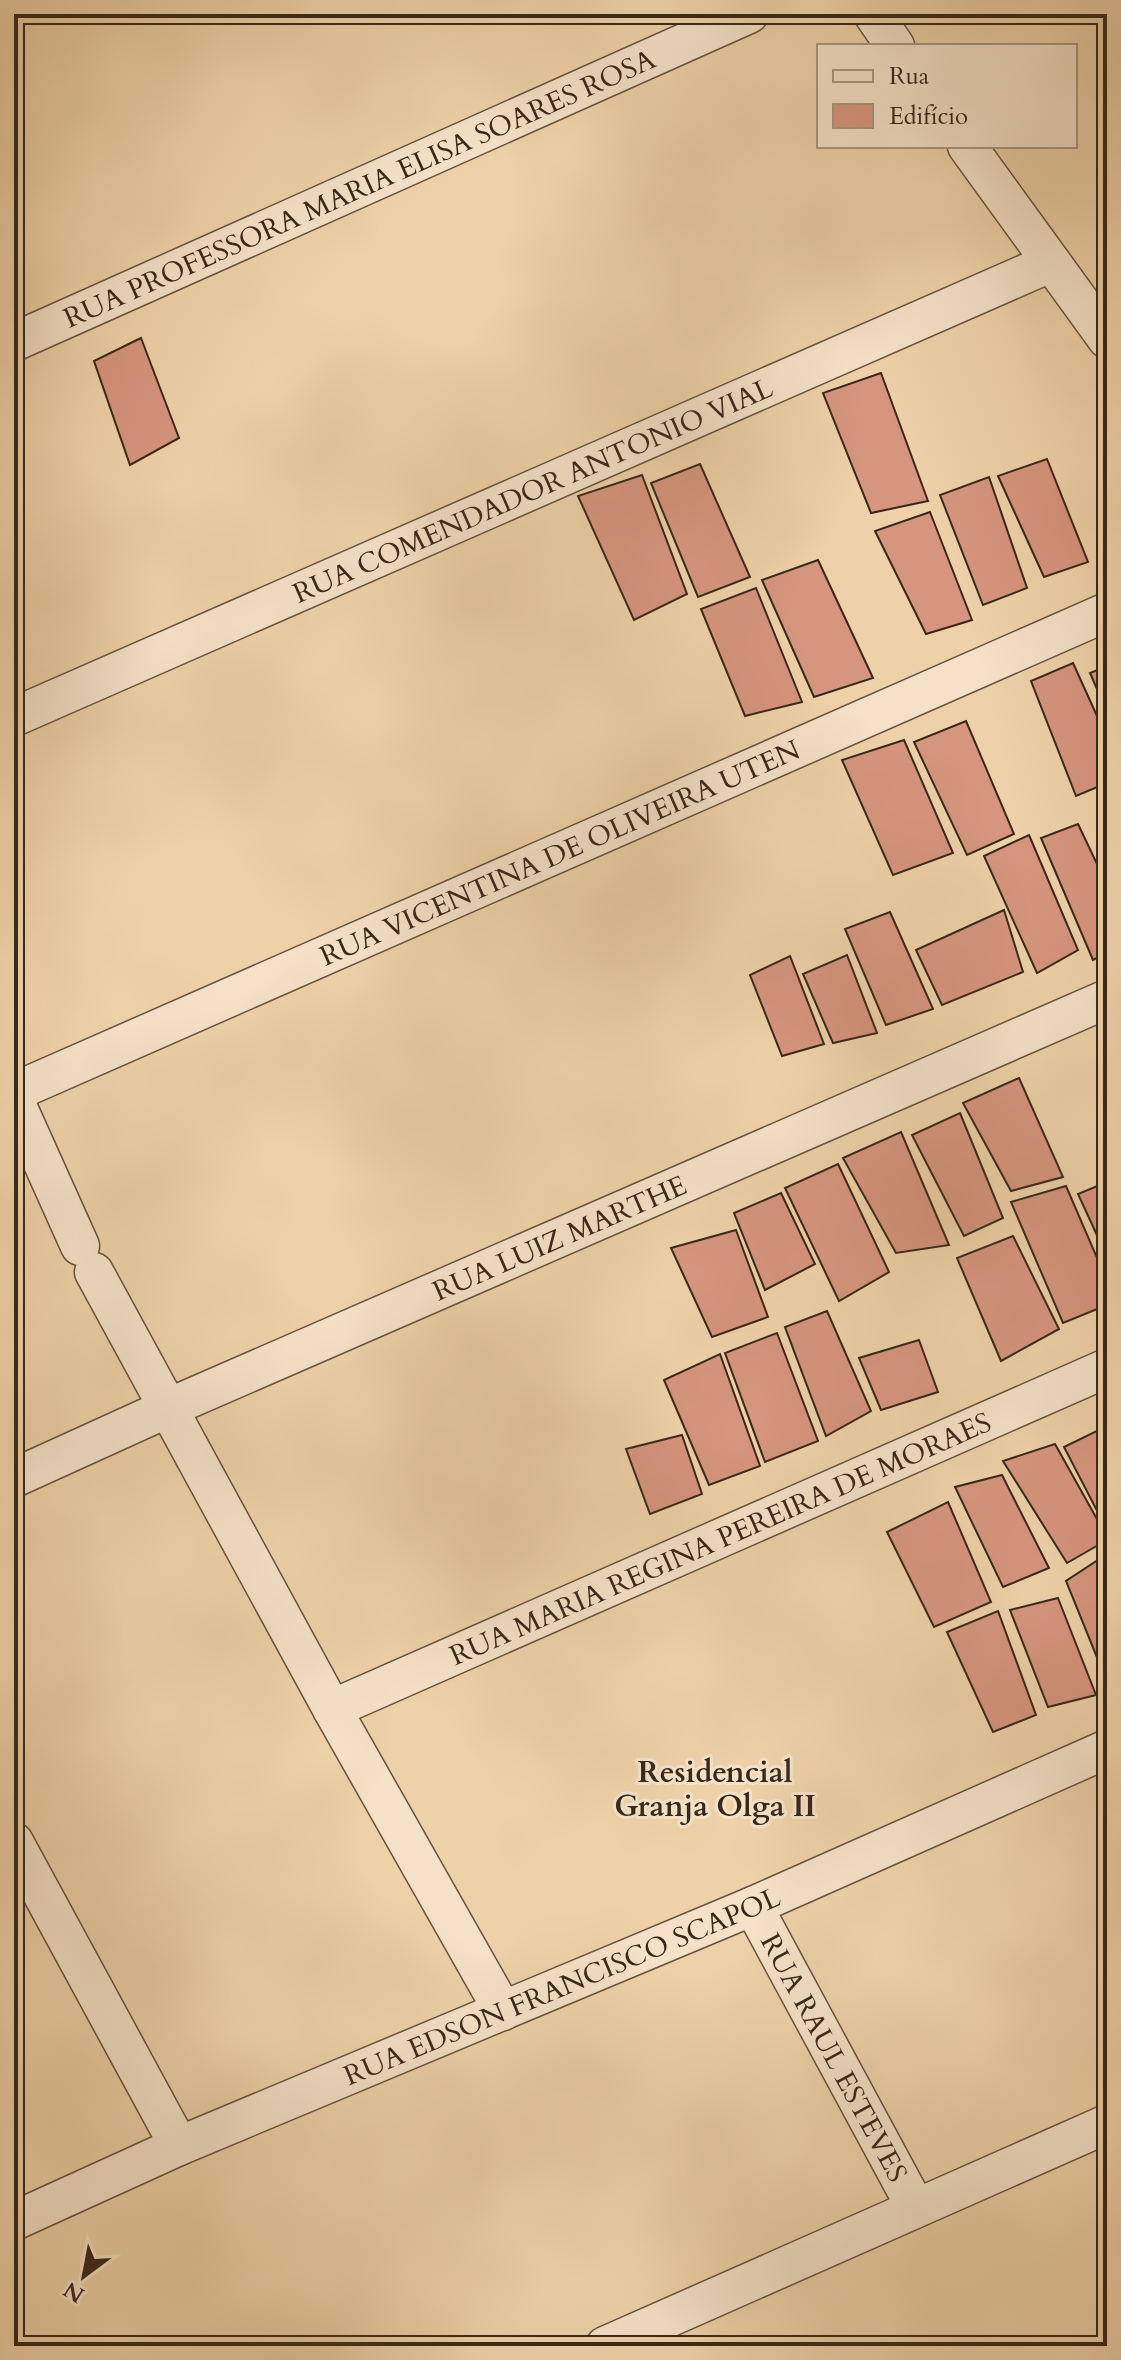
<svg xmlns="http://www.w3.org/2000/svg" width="1121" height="2360" viewBox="0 0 1121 2360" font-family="Cardo,serif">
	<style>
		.building { fill: #d6957e; stroke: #392819; stroke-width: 2 }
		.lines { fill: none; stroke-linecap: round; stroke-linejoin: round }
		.minor-casing { stroke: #66523d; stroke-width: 41 }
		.minor { stroke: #f4e1c7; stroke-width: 38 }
		.labels { text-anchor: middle; stroke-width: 6; stroke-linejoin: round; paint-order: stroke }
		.street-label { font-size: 28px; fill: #392819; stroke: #f4e1c7 }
		.neighbourhood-label { font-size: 30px; font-weight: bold; fill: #392819; stroke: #f4e1c7 }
	</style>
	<rect width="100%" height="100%" fill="#eed1a9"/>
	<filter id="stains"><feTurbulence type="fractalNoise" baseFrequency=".0025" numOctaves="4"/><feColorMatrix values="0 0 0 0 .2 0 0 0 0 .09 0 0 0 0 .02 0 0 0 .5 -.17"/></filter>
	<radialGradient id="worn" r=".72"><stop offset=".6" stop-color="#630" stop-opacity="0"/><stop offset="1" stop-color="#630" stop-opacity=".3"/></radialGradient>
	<g class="building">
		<path d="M141,338L179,438L130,465L94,361Z"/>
		<path d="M881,373L928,501L871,513L823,393Z"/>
		<path d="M1047,459L1088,562L1044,577L998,476Z"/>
		<path d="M700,464L750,577L698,597L651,483Z"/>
		<path d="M642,475L687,594L634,620L578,496Z"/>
		<path d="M989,477L1027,588L983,605L940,495Z"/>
		<path d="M930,512L972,620L926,634L875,531Z"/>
		<path d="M818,560L873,678L814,697L762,580Z"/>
		<path d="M756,588L802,702L745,716L701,609Z"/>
		<path d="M1073,663L1107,738V783L1076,796L1031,681Z"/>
		<path d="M1107,666V712L1090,673Z"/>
		<path d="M966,721L1014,834L967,855L914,742Z"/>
		<path d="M904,740L953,853L893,875L842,760Z"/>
		<path d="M1078,824L1107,885V952L1093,960L1041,838Z"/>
		<path d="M1029,835L1078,950L1037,973L984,856Z"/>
		<path d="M1004,910L1023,972L942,1005L916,950Z"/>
		<path d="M890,912L933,1009L886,1025L845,929Z"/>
		<path d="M847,955L877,1033L833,1043L803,974Z"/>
		<path d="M790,956L824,1044L782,1056L750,975Z"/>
		<path d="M1019,1078L1063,1177L1011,1191L963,1103Z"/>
		<path d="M960,1113L1003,1218L964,1236L912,1135Z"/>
		<path d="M901,1132L949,1245L896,1253L843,1158Z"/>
		<path d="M838,1164L889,1272L839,1301L785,1188Z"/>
		<path d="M1107,1182V1257L1078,1194Z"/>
		<path d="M1066,1186L1107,1281V1305L1063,1323L1011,1202Z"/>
		<path d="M781,1193L815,1264L765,1290L734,1213Z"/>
		<path d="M736,1230L768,1317L712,1337L671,1248Z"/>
		<path d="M1013,1236L1059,1329L1001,1361L957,1258Z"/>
		<path d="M827,1311L871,1411L826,1436L785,1327Z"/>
		<path d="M777,1333L818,1441L765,1462L725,1353Z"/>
		<path d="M919,1340L938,1392L881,1410L859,1358Z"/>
		<path d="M720,1354L760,1466L709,1485L664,1380Z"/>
		<path d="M1107,1426V1530L1064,1447Z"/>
		<path d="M682,1435L702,1494L650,1514L626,1449Z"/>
		<path d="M1055,1444L1107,1537V1540L1067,1563L1003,1461Z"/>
		<path d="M1002,1475L1049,1568L1003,1587L955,1487Z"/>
		<path d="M948,1502L991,1602L934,1627L887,1532Z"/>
		<path d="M1107,1554V1682L1066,1581Z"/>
		<path d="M1058,1598L1096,1695L1048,1707L1010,1610Z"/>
		<path d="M998,1611L1036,1715L993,1732L947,1632Z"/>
	</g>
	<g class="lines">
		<defs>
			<g id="minor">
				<path d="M873,14L895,46"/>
				<path d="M967,146L1107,339"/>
				<path id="s1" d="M14,342L749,14"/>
				<path id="s2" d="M14,717L1050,263"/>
				<path id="s3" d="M14,1092L1107,612"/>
				<path d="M14,1099L80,1246"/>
				<path d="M94,1272L332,1709L503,2011"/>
				<path id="s4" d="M14,1478L168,1408L1107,999"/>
				<path id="s5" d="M332,1709L1107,1368"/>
				<path d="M14,1842L179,2146"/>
				<path id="s6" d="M753,1906L916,2208"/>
				<path id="s7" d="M14,2221L179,2146L753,1906L1107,1749"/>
				<path d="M605,2346L1107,2124"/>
			</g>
		</defs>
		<use href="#minor" class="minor-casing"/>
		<use href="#minor" class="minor"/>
	</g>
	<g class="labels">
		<g class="street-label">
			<text dy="10" stroke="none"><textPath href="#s1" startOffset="378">RUA PROFESSORA MARIA ELISA SOARES ROSA</textPath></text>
			<text dy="10" stroke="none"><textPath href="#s2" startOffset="566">RUA COMENDADOR ANTONIO VIAL</textPath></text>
			<text dy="10" stroke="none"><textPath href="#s3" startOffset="596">RUA VICENTINA DE OLIVEIRA UTEN</textPath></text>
			<text dy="10" stroke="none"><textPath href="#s4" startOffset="596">RUA LUIZ MARTHE</textPath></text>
			<text dy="10" stroke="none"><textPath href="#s5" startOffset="424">RUA MARIA REGINA PEREIRA DE MORAES</textPath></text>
			<text dy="10" stroke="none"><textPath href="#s7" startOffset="596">RUA EDSON FRANCISCO SCAPOL</textPath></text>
			<text dy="10" stroke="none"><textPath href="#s6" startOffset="172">RUA RAUL ESTEVES</textPath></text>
		</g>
		<g class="neighbourhood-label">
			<text x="715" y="1782">Residencial<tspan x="715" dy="34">Granja Olga II</tspan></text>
		</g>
	</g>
	<rect width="1121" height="2360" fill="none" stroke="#eed1a9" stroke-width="48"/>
	<rect x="16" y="16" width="1089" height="2328" fill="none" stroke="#392819" stroke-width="4"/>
	<rect x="24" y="24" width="1073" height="2312" fill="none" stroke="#392819" stroke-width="2"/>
	<rect x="817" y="44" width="260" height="104" fill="#f4e1c7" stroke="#a99781" stroke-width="2"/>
	<rect x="833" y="70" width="40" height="12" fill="#f4e1c7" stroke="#a99781" stroke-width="2"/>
	<text x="889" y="84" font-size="24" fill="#392819">Rua</text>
	<rect x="833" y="104" width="40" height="24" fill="#d6957e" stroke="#a99781" stroke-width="2"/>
	<text x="889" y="124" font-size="24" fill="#392819">Edifício</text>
	<g transform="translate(84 2276) rotate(212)" stroke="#f4e1c7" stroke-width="6" paint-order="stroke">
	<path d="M0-6L14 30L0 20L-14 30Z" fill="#392819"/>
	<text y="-12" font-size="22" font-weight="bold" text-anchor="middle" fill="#392819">N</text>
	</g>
	<rect width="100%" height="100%" filter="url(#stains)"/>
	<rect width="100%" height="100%" fill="url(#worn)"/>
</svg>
